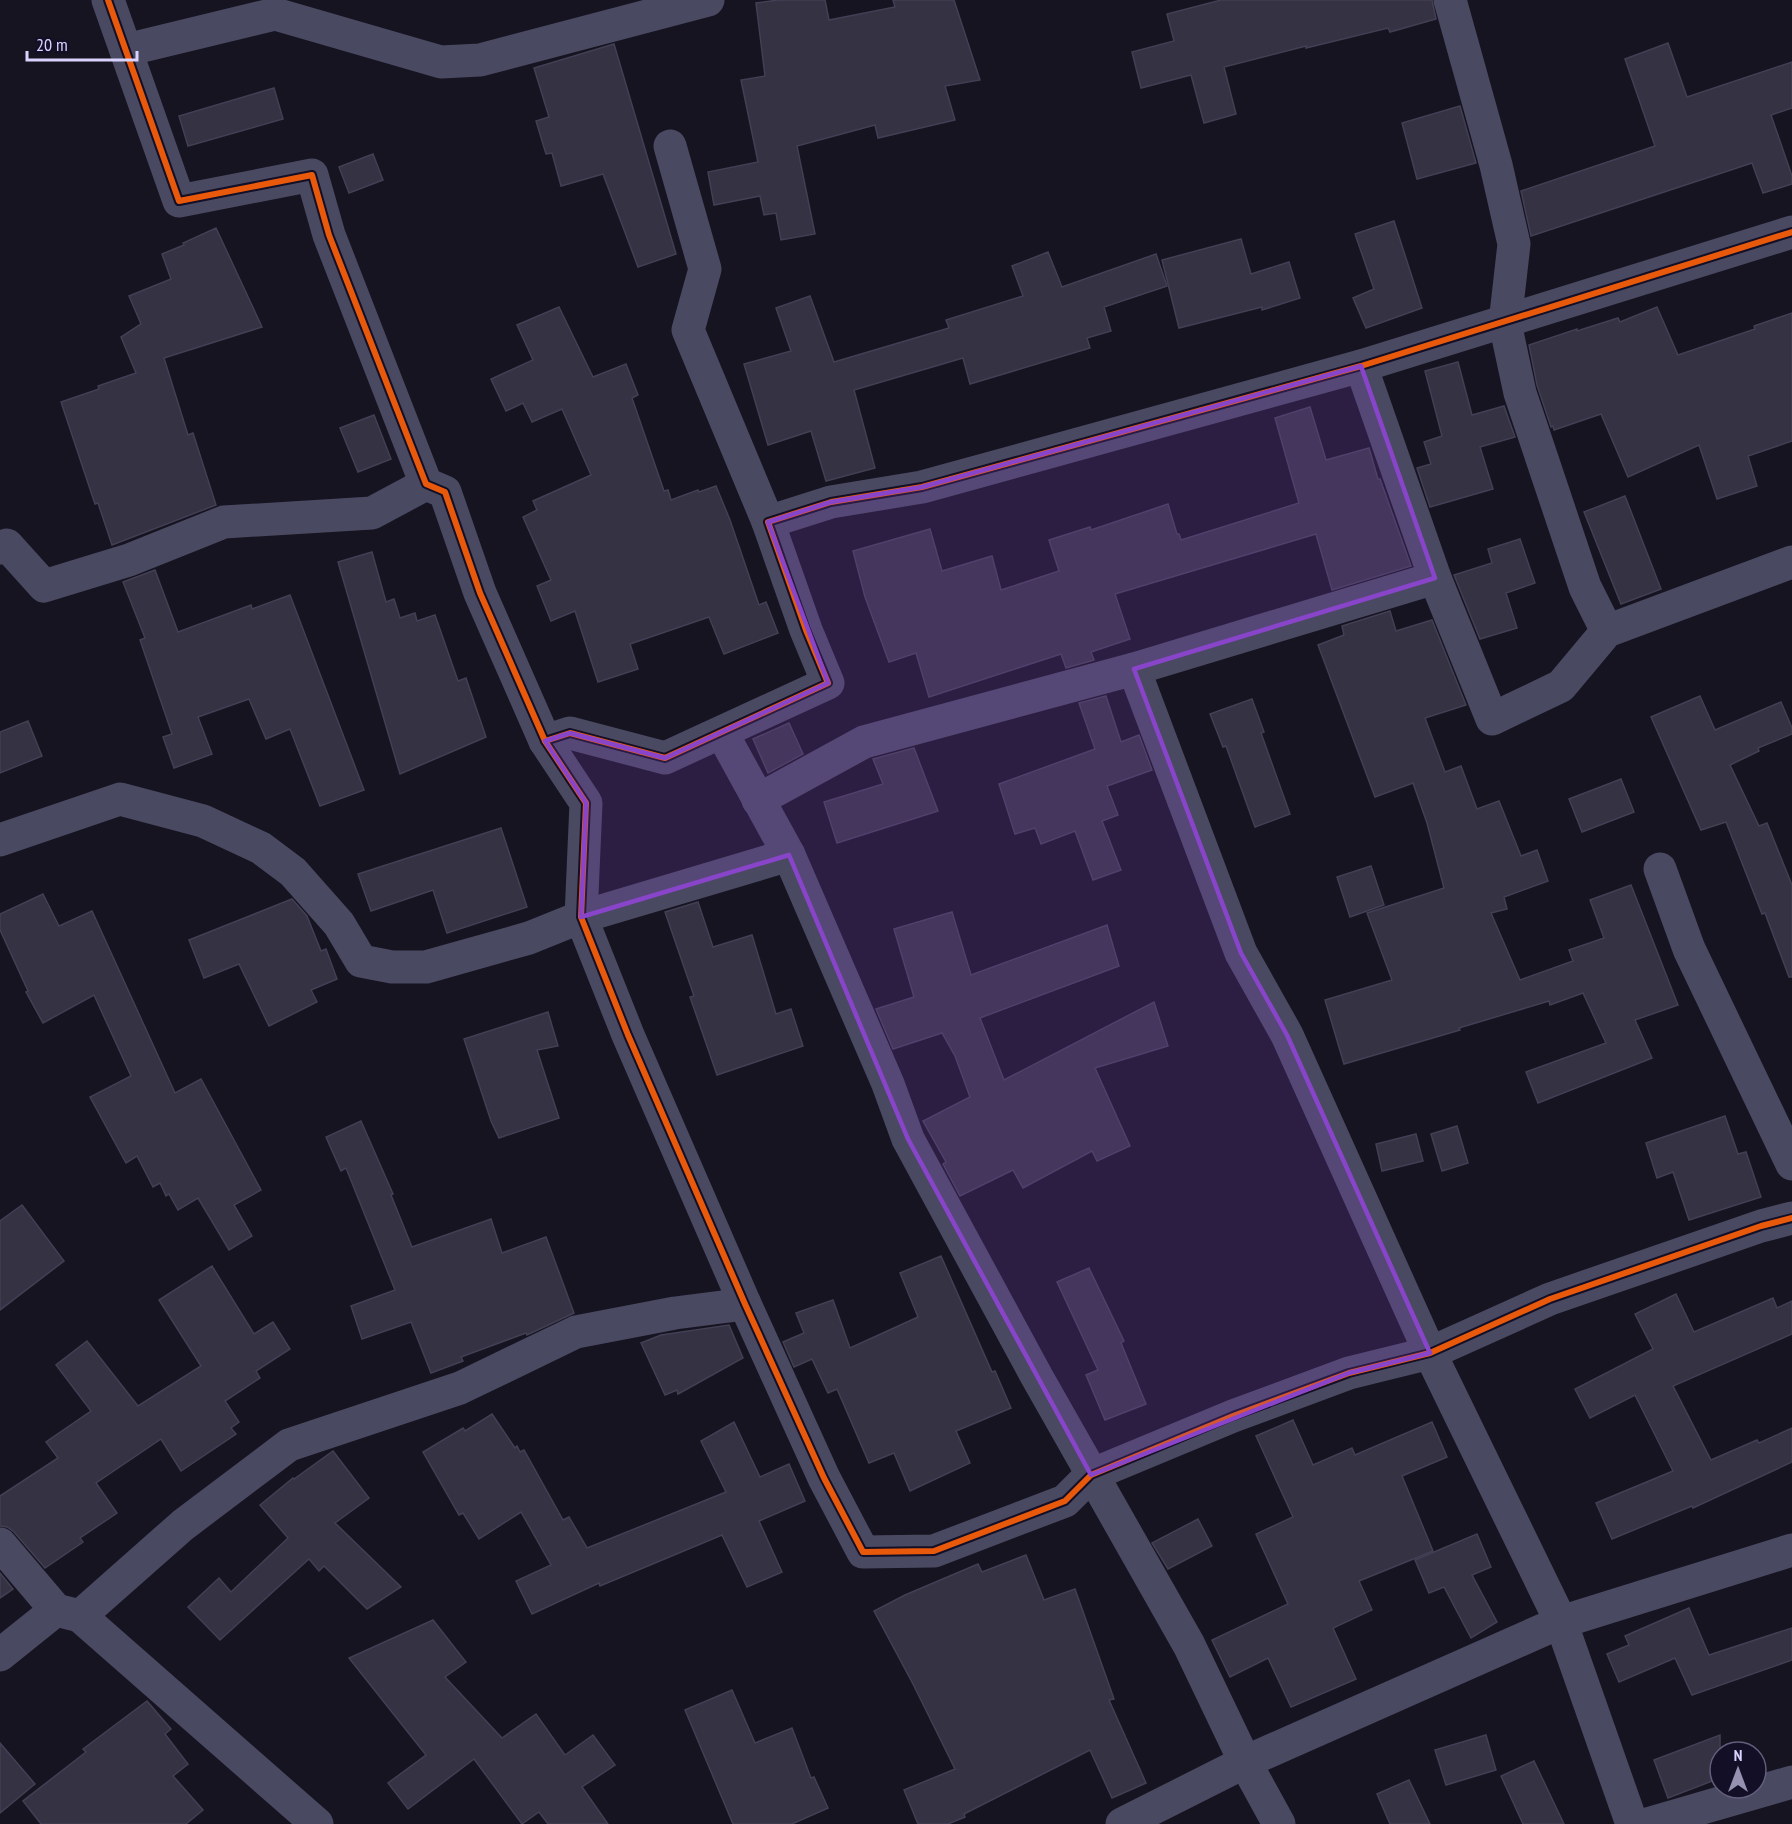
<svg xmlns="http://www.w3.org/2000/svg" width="1792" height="1824" viewBox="0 0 1792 1824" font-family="'PT Sans Narrow',sans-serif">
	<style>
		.building { fill: #343243; stroke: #433f54; stroke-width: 1.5 }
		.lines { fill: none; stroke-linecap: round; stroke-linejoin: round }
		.street { stroke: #4a4962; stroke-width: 33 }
		.cycleway-casing { stroke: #130f26; stroke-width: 10 }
		.cycleway { stroke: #e8590c; stroke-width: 6 }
		.marked { fill: #8945c9; fill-opacity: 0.2; stroke: #8945c9; stroke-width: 4.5; stroke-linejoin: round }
	</style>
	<rect width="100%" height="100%" fill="#161421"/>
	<g class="building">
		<path d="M778,0H825L829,20L895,7L893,0H954L980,80L945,86L955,120L878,138L875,125L797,146L815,234L781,240L776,213L764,215L760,196L714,205L708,172L758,162L741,80L765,76L756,3Z"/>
		<path d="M1221,0H1432L1436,19L1390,32L1388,28L1306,48V46L1224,67L1236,114L1204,123L1191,75L1141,88L1132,52L1174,41L1167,14Z"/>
		<path d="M1668,43L1687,97L1792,62V108L1771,115L1792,176V184L1763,193L1752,163L1531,236L1521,191L1655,146L1625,59Z"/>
		<path d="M614,44L676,254L638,267L603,174L561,186L552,153L546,154L536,121L549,117L534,68Z"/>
		<path d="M274,88L283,119L188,146L179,116Z"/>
		<path d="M1460,106L1476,163L1417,179L1402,123Z"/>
		<path d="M373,154L383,180L349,193L339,167Z"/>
		<path d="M1394,221L1422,308L1366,328L1353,298L1374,289L1355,234Z"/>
		<path d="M216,228L262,327L164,358L188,435L193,433L216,505L112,545L98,503L95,504L61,402L99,389L98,386L136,373L121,337L141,324L129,296L171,279L162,254L184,245L183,243Z"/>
		<path d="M1241,239L1251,274L1289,262L1300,298L1262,310V307L1179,328L1162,260Z"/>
		<path d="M1048,252L1062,287L1156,254L1167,286L1104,307L1111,331L1087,338L1090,348L970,384L963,358L854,390L875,468L826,481L811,431L768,445L744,364L791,351L776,308L810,296L834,362L949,328L946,320L1023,296L1012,266Z"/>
		<path d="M559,307L593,377L626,364L638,395L632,398L664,491L668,490L671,500L698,490L699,492L716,486L730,520L759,605L766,602L778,633L724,654L709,617L630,644L638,669L598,682L575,611L551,621L537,586L551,580L523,517L537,510L533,501L591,475L562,409L532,422L523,403L506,411L491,379L533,360L517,325Z"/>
		<path d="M1657,307L1678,355L1755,329L1754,326L1792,313V441L1748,456L1757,486L1717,499L1699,445L1628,477L1601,414L1554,430L1553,426L1551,427L1537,385L1529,345L1577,329V331L1618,318L1620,322Z"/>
		<path d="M1458,362L1472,415L1504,406L1515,437L1480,447L1493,489L1430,507L1417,468L1431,464L1424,442L1442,436L1425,371Z"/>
		<path d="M1310,407L1326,460L1369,448L1378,479H1380L1411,566L1332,590L1316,534L1115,594L1130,639L1091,652L1094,660L1066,668L1061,654L929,697L916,653L889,662L865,597L853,551L930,529L942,571L992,556L1001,590L1059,571L1049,540L1090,527L1091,530L1168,504L1177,534H1179L1181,540L1299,503L1275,418Z"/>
		<path d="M374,415L391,459L358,472L340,428Z"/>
		<path d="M1625,496L1661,589L1621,604L1584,512Z"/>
		<path d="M1520,539L1535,583L1506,593L1517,628L1480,639L1454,575L1492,563L1488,549Z"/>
		<path d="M372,552L386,602L394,599L400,618L415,613L417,621L435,615L458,681L466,678L486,737L400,774L338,562Z"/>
		<path d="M155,570L178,632L251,605L252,609L290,595L364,790L320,806L290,729L266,739L249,699L198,717L212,754L174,768L163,737L172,734L140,640L145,638L123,582Z"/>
		<path d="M1390,611L1396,631L1432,620L1466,705L1425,718L1445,772L1461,766L1477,809L1499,801L1521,856L1537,850L1548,881L1504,897L1507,909L1491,913L1520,980L1573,961L1569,950L1604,938L1590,900L1631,885L1678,1005L1635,1020L1652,1058L1538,1103L1526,1072L1606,1043L1583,993L1550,1005L1549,1001L1459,1028L1460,1030L1344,1064L1325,1000L1392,980L1367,913L1444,888L1427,823L1413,783L1375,797L1318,645L1344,635L1342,626Z"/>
		<path d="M1106,696L1121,742L1139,735L1152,770L1107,786L1118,815L1102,821L1121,870L1093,880L1075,831L1041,844L1035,828L1015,834L999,784L1095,749L1079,703Z"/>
		<path d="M1700,696L1715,730L1781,702L1792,728V734L1758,748L1759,751L1730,765L1759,826L1767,823L1792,885V977H1789L1765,913L1762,914L1726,822L1701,830L1651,717Z"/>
		<path d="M1252,699L1264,732L1261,733L1290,814L1255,827L1226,746L1223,747L1210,714Z"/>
		<path d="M28,721L42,756L0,773V732Z"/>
		<path d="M789,723L803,754L768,773L753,739Z"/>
		<path d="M914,748L938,811L837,843L824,802L883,784L873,759Z"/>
		<path d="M1621,779L1634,812L1582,832L1569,799Z"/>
		<path d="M501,828L527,907L447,933L433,890L371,911L358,874Z"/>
		<path d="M1371,866L1384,905L1350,917L1337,877Z"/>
		<path d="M43,894L59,926L92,911L175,1093L201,1079L261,1190L234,1205L252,1236L229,1250L198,1198L178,1210L169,1194L166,1196L160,1183L153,1187L137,1156L126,1163L90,1097L131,1076L94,995L43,1023L26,992L28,991L0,930V914Z"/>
		<path d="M292,899L307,916L321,951L326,949L337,979L311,990L317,1002L269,1026L239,964L204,978L189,940Z"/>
		<path d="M698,902L713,947L752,935L776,1014L791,1009L803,1046L717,1075L690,997L694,996L665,912Z"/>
		<path d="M952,912L971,975L1107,925L1119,966L980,1018L1004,1080L1154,1002L1168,1046L1095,1068L1130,1146L1097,1161L1092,1151L1023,1188L1013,1170L960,1196L943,1164L946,1162L923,1121L970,1097L955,1056L942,1033L893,1049L876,1009L914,997L894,929Z"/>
		<path d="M548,1012L558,1046L537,1050L559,1118L499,1138L491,1121L464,1039Z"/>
		<path d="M1725,1116L1738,1154L1746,1152L1761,1197L1689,1220L1673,1172L1657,1178L1646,1143Z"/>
		<path d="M361,1121L393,1194L391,1195L412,1247L491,1219L502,1253L546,1237L574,1313L527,1335L526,1333L461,1357L463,1361L431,1373L411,1322L362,1339L351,1306L395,1290L346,1168L341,1171L326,1137Z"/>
		<path d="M1457,1126L1468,1163L1442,1171L1431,1134Z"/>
		<path d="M1416,1134L1423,1161L1382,1171L1376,1144Z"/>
		<path d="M22,1205L64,1261L0,1310V1221Z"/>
		<path d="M941,1256L992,1372L995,1371L1011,1408L956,1431L970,1463L910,1491L894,1453L869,1463L837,1389L828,1393L812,1359L794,1367L783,1342L804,1333L796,1313L833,1300L850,1348L918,1317L900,1273Z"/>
		<path d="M212,1266L254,1334L273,1322L290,1349L256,1371L260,1378L225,1401L239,1422L231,1428L236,1434L181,1471L161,1439L96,1483L117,1513L80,1538L83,1542L45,1568L14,1532L7,1527L0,1526V1496L58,1458L46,1442L91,1411L56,1365L87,1341L138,1406L201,1366L159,1300Z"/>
		<path d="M1089,1268L1124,1341L1121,1343L1146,1404L1105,1420L1086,1375L1098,1370L1057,1282Z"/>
		<path d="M1676,1294L1694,1332L1773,1298L1777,1308L1792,1301V1334L1673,1386L1711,1460L1757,1440L1759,1443L1792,1428V1462L1693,1508L1692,1506L1612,1539L1596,1503L1673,1471L1635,1395L1590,1418L1575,1389L1653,1349L1635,1314Z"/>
		<path d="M729,1325L743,1358L678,1394L677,1390L665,1395L641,1343L661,1335Z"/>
		<path d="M492,1414L515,1448L517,1446L520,1452L524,1450L563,1520L569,1517L587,1548L726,1492L701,1441L734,1422L760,1477L789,1464L805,1501L759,1521L782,1572L747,1587L722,1535L600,1586L599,1583L532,1614L516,1581L551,1565L521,1512L479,1539L463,1513L459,1515L423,1452L463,1428L465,1431Z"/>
		<path d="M1293,1420L1313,1465L1352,1448L1355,1455L1432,1422L1447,1457L1402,1476L1433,1551L1359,1581L1372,1610L1333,1628L1356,1679L1291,1707L1268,1658L1230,1677L1212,1640L1288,1604L1256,1534L1293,1517L1256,1436Z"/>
		<path d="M333,1451L369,1498L335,1523L401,1587L367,1609L324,1566L319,1571L309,1559L220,1640L188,1607L219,1578L231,1592L288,1538L260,1505L293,1478L294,1479Z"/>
		<path d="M1198,1519L1212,1546L1168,1569L1152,1543Z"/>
		<path d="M1477,1534L1491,1567L1472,1575L1497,1622L1471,1638L1444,1587L1429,1593L1415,1560Z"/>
		<path d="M1026,1555L1044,1600L1075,1589L1114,1699L1109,1700L1146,1783L1112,1798L1090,1750L964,1814L965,1817L948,1824H918L904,1790L955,1769L913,1684L874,1611L905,1595L978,1564L982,1572Z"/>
		<path d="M0,1573L13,1589L0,1598Z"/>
		<path d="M1689,1608L1709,1655L1792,1628V1660L1692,1695L1675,1658L1619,1682L1607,1654L1629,1645L1625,1636Z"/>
		<path d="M433,1620L466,1662L445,1677L502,1738L536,1714L565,1755L593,1735L615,1765L582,1787L608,1824H548L539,1812L522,1824L474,1759L408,1809L388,1783L426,1755L349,1658Z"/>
		<path d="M732,1690L755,1743L792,1728L811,1778L814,1777L828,1808L792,1824H733L685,1710Z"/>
		<path d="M147,1701L171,1729L165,1734L188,1764L173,1776L203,1810L186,1824H41L23,1801L86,1752L83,1749Z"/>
		<path d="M1486,1735L1496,1770L1446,1785L1435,1750Z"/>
		<path d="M1720,1735V1778L1668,1798L1654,1760Z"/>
		<path d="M0,1743L35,1784L0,1813Z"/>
		<path d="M1534,1761L1564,1824H1523L1501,1776Z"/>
		<path d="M1409,1780L1430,1824H1390L1377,1794Z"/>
	</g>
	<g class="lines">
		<g class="street">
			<path d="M108,0L179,201L312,175L329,235L426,484L445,492L480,593L545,741L586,803L581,917L628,1035L745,1304L824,1478L863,1552L934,1551L1065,1501L1091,1475L1233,1416L1349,1373L1430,1353L1550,1299L1761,1226L1792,1218"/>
			<path d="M1450,0L1496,165L1514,244L1505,323L1520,393L1585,587L1607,631"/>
			<path d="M126,50L275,14L441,62L480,60L708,0"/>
			<path d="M670,146L705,269L688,330L768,522"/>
			<path d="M1361,366L1435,578L1492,719L1561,686L1607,631L1792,562"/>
			<path d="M0,548L7,545L44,586L129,560L224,522L372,513L426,484"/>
			<path d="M1134,669L1241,953L1287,1035L1430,1353L1561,1622L1632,1824"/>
			<path d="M722,733L789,855L888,1084L908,1139L1037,1377L1189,1645L1245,1762L1279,1824"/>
			<path d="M545,741L570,733L665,758L828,683L806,630L768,522L831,502L922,487L1361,366L1792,232"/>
			<path d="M758,800L864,742L1134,669L1435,578"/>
			<path d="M0,840L120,799L203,821L261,848L293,872L339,924L361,961L392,967H426L529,938L581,917L789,855"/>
			<path d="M1660,869L1689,949L1792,1164"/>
			<path d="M0,1544L56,1610L80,1616L317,1824"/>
			<path d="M80,1616L183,1525L289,1445L460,1388L576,1332L675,1313L745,1304"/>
			<path d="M0,1655L56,1610"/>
			<path d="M1122,1824L1245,1762L1561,1622L1792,1550"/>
			<path d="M1647,1824L1792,1782"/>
		</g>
		<defs>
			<g id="cycleway">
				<path d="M108,0L179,201L312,175L329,235L426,484L445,492L480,593L545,741L586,803L581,917L628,1035L745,1304L824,1478L863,1552L934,1551L1065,1501L1091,1475L1233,1416L1349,1373L1430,1353L1550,1299L1761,1226L1792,1218"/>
				<path d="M545,741L570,733L665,758L828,683L806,630L768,522L831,502L922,487L1361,366L1792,232"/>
			</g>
		</defs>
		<use href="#cycleway" class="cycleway-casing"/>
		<use href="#cycleway" class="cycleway"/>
	</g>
	<path class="marked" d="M1361,366L1435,578L1134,669L1241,953L1287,1035L1430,1353L1349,1373L1091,1475L908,1139L789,855L581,917L586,803L545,741L570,733L665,758L828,683L768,522L831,502L922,487Z"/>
	<g transform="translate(1738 1770)"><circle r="28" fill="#130f26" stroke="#625e7d" stroke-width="1.5"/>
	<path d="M0-4.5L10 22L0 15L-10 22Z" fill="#9591b1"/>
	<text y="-9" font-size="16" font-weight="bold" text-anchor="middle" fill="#d9d4ff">N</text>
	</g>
	<path d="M27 51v9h110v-9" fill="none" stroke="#d9d4ff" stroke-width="3"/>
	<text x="36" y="51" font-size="18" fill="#d9d4ff" stroke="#130f26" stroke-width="4.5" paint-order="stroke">20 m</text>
</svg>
